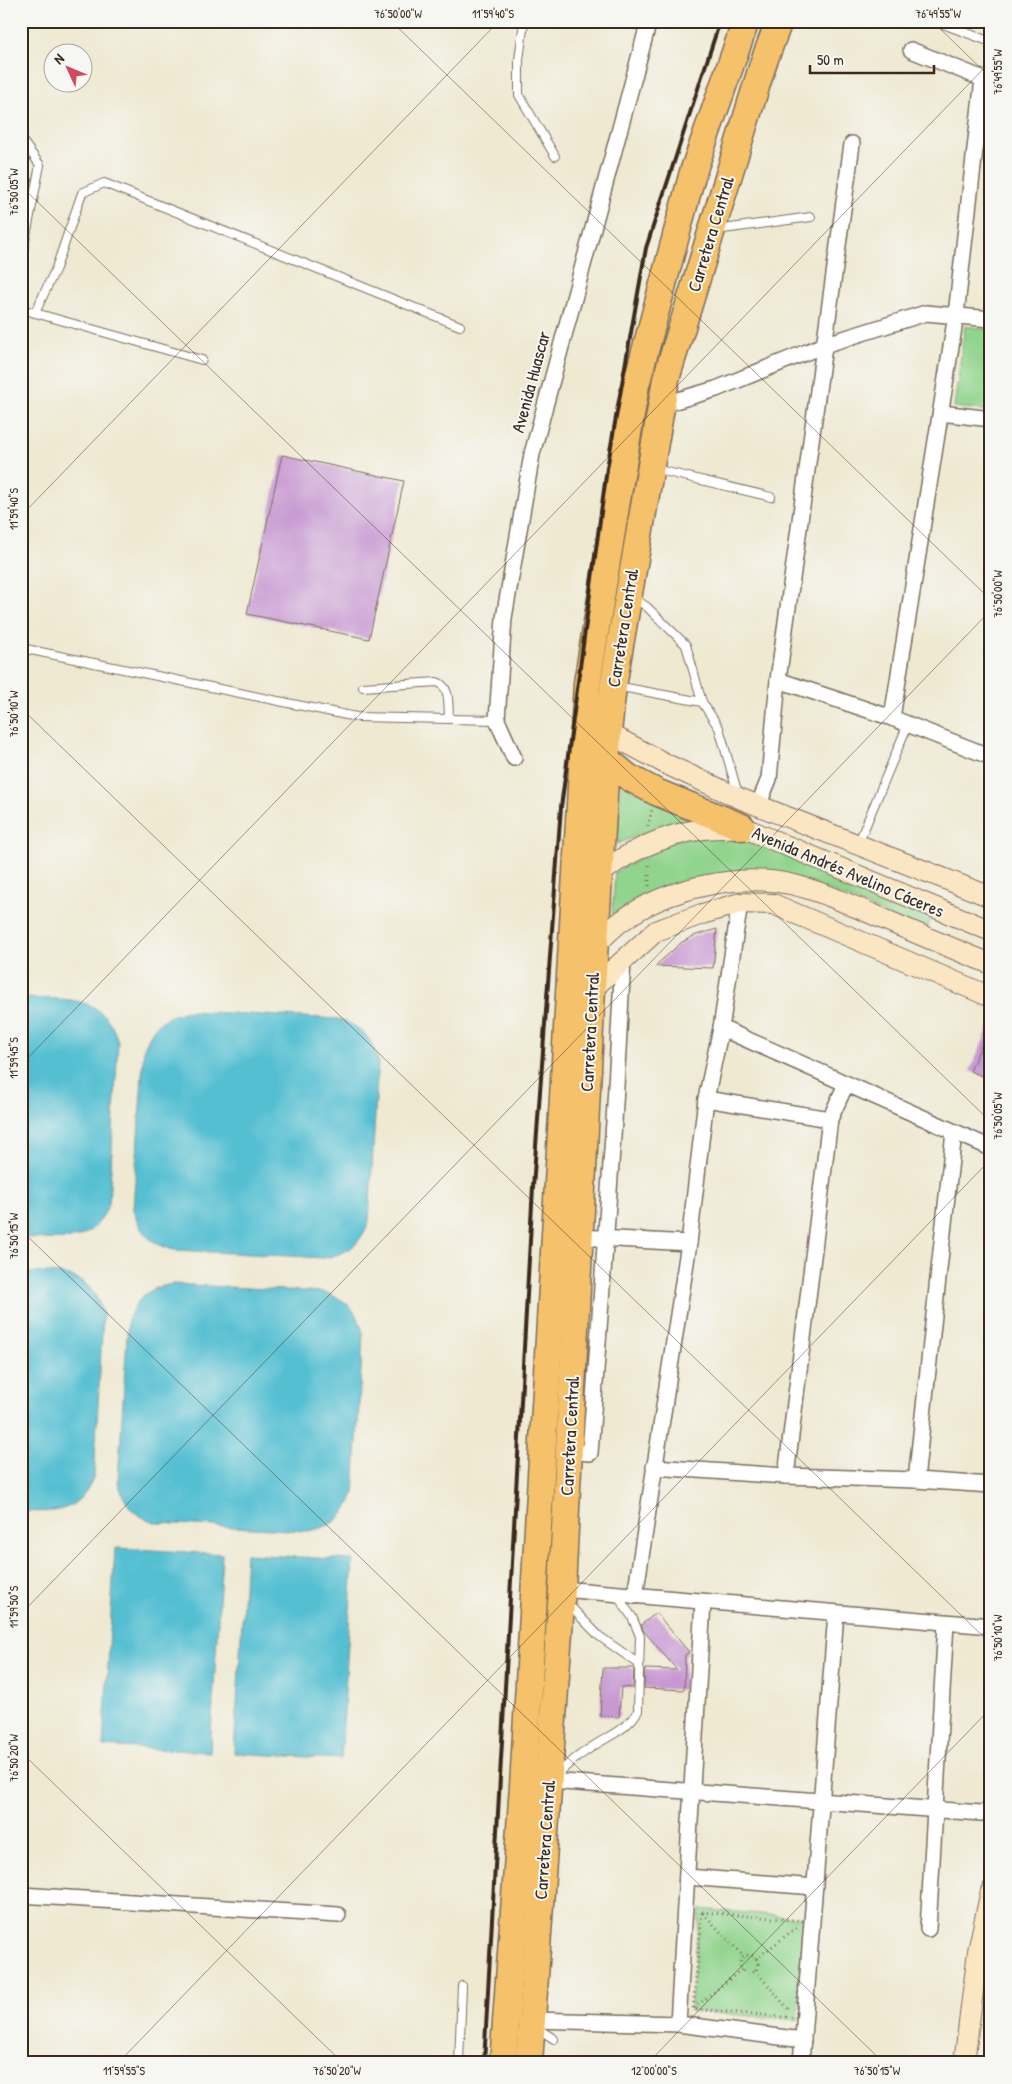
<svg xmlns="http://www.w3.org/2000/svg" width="1012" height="2084" viewBox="0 0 1012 2084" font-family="'Patrick Hand',sans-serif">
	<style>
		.green { fill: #91d48d; stroke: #667f56 }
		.water { fill: #55bfd2; stroke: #487478 }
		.building { fill: #c798d2 }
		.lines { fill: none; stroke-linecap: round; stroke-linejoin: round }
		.lane-casing { stroke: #7a6d5d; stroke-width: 10 }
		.street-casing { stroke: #7a6d5d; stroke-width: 18 }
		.secondary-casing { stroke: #7a6d5d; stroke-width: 22 }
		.highway-casing { stroke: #7a6d5d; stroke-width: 29 }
		.path { stroke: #7a6d5d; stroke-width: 3; stroke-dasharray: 1 4; stroke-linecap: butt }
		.lane { stroke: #fff; stroke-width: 8 }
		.street { stroke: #fff; stroke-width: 15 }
		.secondary { stroke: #fbe6c4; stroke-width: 20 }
		.highway { stroke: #f5c16b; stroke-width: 26 }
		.rail { stroke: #3b2a1e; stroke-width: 4 }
		.ticks { fill: none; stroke: #3b2a1e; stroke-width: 1; stroke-opacity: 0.45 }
		.labels { text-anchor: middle; stroke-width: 4; stroke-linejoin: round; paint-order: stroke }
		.street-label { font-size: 18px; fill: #3b2a1e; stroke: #f6f6f2 }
		.neatline { fill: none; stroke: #3b2a1e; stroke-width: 2 }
		.ticks-label { font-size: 12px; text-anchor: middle; fill: #3b2a1e }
	</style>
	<rect width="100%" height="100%" fill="#f6f6f2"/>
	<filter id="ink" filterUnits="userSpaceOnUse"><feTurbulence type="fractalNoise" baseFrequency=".02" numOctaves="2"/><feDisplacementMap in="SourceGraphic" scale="10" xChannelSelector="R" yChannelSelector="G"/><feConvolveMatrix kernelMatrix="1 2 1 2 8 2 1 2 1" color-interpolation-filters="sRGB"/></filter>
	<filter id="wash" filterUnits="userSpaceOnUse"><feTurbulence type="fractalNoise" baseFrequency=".0096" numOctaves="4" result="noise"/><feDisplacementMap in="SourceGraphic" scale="20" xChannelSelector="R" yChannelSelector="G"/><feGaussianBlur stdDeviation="1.12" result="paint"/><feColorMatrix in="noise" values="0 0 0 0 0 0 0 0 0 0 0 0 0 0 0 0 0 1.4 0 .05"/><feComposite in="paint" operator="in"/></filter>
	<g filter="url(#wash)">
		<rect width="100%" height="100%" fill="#efe9d2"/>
		<g class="green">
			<path d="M965,326L991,330V411L954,407Z"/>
			<path d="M621,784L700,820L654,829L617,844Z"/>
			<path d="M721,835L749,838L929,911L931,917L928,927L922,929L800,879L689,883L638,898L612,915L615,872L675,840Z"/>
			<path d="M700,1909L808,1918L798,2020L690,2011Z"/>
		</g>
		<g class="water">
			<path d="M21,998C64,1000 104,992 118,1042L109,1203C91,1248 62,1240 21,1237Z"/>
			<path d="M189,1011L338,1019C362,1027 371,1036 378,1061L369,1221C360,1245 349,1253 324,1258L174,1250C149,1243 140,1233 133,1209L144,1048C154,1024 163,1016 189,1011Z"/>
			<path d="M21,1272C61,1274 91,1269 103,1315L94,1476C78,1513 57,1513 21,1511Z"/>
			<path d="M173,1284L322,1292C347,1299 356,1309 363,1333L354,1494C344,1518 334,1526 308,1531L158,1523C133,1516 125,1506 118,1481L128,1320C138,1296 148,1288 173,1284Z"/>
			<path d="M115,1548L222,1554L210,1752L103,1746Z"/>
			<path d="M246,1554L353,1560L341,1759L234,1753Z"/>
		</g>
		<g id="blocks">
			<g class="building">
				<path d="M282,455L404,481L369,639L247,614Z"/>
				<path d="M717,929L713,968L655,966L682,942L696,935Z"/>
				<path d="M991,1023V1069L987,1078L970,1071Z"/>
				<path d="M656,1613L689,1652L685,1655L684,1690L644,1688L645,1669L677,1670L644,1631L641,1625Z"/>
				<path d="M603,1668H634L633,1688L621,1687L619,1717L600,1716Z"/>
			</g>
		</g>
	</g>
	<g filter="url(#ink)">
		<use href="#blocks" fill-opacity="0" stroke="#7a6d5d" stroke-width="1"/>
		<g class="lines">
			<defs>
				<g id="lane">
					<path d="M524,21L519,60V95L555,156"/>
					<path d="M616,21L647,27"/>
					<path d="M935,21L991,42"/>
					<path d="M21,139L40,165L21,261"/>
					<path d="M716,230L811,217"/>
					<path d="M21,309L202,360"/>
					<path d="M35,313L56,268L82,193L104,183L460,326"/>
					<path d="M655,469L771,497"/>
					<path d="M634,598L647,607L686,645L702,702L719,728L738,794"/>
					<path d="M21,648L356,717L497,720"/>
					<path d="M616,686L702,702"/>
					<path d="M363,687L437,682C451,686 448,707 449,719"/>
					<path d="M858,844L908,724"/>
					<path d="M567,1603L599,1636L639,1664"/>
					<path d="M555,1776C566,1766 576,1757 589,1749C607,1736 626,1731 638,1711L640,1636L632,1617L616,1594"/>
					<path d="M537,2028L554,2039"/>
					<path d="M459,2063L462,1986"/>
				</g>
				<g id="street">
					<path d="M911,50L991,82"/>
					<path d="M661,405L716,389L824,345L926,313L991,319"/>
					<path d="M941,413L991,419"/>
					<path d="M778,680L892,718L991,757"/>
					<path d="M892,718L956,315L983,79"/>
					<path d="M514,758L497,720L504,618L532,454L649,21"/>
					<path d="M758,806L769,779L778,680L852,144"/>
					<path d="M721,1028L991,1148"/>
					<path d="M706,1099L830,1119"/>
					<path d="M580,1237L689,1243"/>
					<path d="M569,1451L590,1453L614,1122L623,960"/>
					<path d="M654,1467L786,1476L916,1480L991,1485"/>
					<path d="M786,1476L830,1119L846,1084"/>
					<path d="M916,1480L954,1132"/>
					<path d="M562,1589L991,1626"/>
					<path d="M635,1596L689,1243L706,1099L721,1028L740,903"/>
					<path d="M550,1781L981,1813"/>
					<path d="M687,1877L815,1887"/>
					<path d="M21,1895L338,1915"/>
					<path d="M928,1929L946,1623"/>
					<path d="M532,2020L678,2024L803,2040"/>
					<path d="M678,2024L703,1602"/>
					<path d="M801,2063L836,1613"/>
				</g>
				<g id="secondary">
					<path d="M608,733L666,764L739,798L991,897"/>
					<path d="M592,881C622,853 663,835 703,829C716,828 729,828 742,827L991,931"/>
					<path d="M595,945C604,937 613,927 623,920C667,888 737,873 790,884C818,890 846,903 872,914C911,931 951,948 991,964"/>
					<path d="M592,989L656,931L702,914L740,903L773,904L991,997"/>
					<path d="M964,2063L978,1951L991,1891"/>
				</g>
				<g id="highway">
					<path d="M606,759L628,777L656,792L742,827"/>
					<path d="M503,2063L523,1786L587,683L636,385L693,172L746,21"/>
					<path d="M529,2063L562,1589L592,989L608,733L613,686L666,379L763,64L779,21"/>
				</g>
			</defs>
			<use href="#lane" class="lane-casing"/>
			<use href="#street" class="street-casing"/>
			<use href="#secondary" class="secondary-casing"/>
			<use href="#highway" class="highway-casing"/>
			<g class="path">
				<path d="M648,826L652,810"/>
				<path d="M649,886V862"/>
				<path d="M702,1912L805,1921L796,2018L693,2009Z"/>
				<path d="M703,1913L744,1957"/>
				<circle cx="749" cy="1964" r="9"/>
				<path d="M756,1959L797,1927"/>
				<path d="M755,1970L790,2011"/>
				<path d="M694,2008L742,1969"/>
			</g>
			<use href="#lane" class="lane"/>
			<use href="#street" class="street"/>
			<use href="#secondary" class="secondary"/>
			<use href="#highway" class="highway"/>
			<path class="rail" d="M484,2063L533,1187L561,807L607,468L646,248L720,21"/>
		</g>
	</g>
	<path class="ticks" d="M391,21L991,600M932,21L991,78M21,186L991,1122M21,516L499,21M21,708L991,1644M21,1065L991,61M21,1230L884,2063M21,1614L991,610M21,1752L343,2063M118,2063L991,1159M648,2063L991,1708"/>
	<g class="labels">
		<g class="street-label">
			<text transform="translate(711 234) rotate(-73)" y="6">Carretera Central</text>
			<text transform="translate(531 382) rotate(-75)" y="6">Avenida Huascar</text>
			<text transform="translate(623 628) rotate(-81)" y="6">Carretera Central</text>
			<text transform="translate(848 872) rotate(23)" y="6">Avenida Andrés Avelino Cáceres</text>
			<text transform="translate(590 1032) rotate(-87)" y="6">Carretera Central</text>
			<text transform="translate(570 1436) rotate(-87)" y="6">Carretera Central</text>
			<text transform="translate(545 1840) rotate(-86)" y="6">Carretera Central</text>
		</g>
	</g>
	<rect width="1012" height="2084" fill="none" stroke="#f6f6f2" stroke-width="55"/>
	<g transform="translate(68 68) rotate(314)"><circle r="24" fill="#f6f6f2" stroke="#aba49d"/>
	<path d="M0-4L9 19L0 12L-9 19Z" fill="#d1495b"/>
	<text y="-8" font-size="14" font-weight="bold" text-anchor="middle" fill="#3b2a1e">N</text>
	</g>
	<path d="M810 65v8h124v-8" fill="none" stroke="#3b2a1e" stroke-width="2.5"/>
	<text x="817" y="65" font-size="15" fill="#3b2a1e" stroke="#f6f6f2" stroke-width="4" paint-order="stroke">50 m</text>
	<rect x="28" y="28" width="956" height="2028" class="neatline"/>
	<g class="ticks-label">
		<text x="398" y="18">76°50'00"W</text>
		<text x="493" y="18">11°59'40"S</text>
		<text x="938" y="18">76°49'55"W</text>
		<text transform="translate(998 72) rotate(-90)" y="4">76°49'55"W</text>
		<text transform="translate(14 192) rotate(-90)" y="4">76°50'05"W</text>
		<text transform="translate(14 509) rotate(-90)" y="4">11°59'40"S</text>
		<text transform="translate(998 594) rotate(-90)" y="4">76°50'00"W</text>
		<text transform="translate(14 714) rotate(-90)" y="4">76°50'10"W</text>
		<text transform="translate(14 1058) rotate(-90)" y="4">11°59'45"S</text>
		<text transform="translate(998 1116) rotate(-90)" y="4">76°50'05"W</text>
		<text transform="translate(14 1236) rotate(-90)" y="4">76°50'15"W</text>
		<text transform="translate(14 1607) rotate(-90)" y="4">11°59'50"S</text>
		<text transform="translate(998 1638) rotate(-90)" y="4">76°50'10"W</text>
		<text transform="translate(14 1758) rotate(-90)" y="4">76°50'20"W</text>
		<text x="124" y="2075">11°59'55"S</text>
		<text x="337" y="2075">76°50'20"W</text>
		<text x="654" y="2075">12°00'00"S</text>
		<text x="877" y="2075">76°50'15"W</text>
	</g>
</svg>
